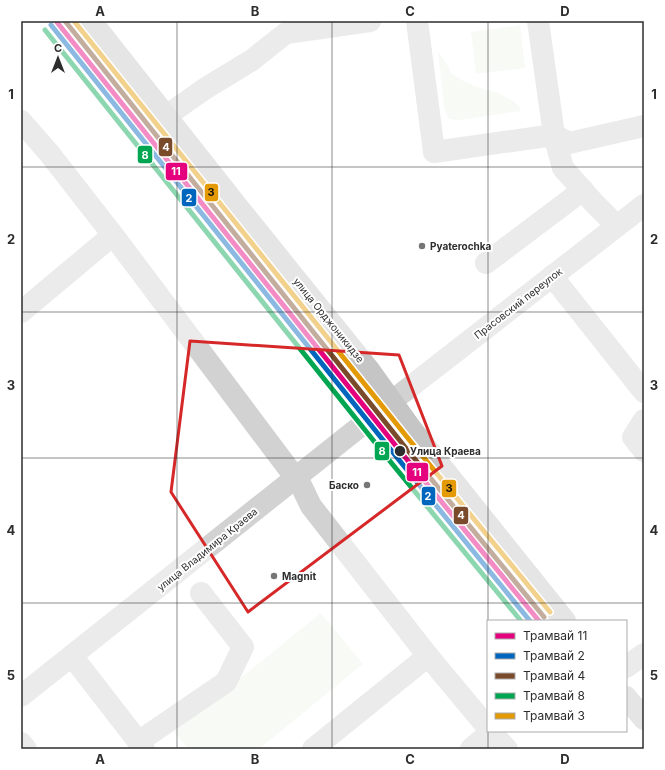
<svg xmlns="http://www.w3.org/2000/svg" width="665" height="770" viewBox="0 0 665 770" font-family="Inter,sans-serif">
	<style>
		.green { fill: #f0f4ea }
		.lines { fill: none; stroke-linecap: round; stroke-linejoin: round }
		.minor { stroke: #d2d2d2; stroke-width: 22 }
		.major { stroke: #c5c5c5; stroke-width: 22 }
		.tram-1-casing { stroke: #fff; stroke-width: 8 }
		.tram-2-casing { stroke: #fff; stroke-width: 8 }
		.tram-3-casing { stroke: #fff; stroke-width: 8 }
		.tram-4-casing { stroke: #fff; stroke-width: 8 }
		.tram-5-casing { stroke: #fff; stroke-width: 8 }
		.tram-1 { stroke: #e5007d; stroke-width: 5 }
		.tram-2 { stroke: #0065bd; stroke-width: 5 }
		.tram-3 { stroke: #7a4b2a; stroke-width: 5 }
		.tram-4 { stroke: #00a651; stroke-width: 5 }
		.tram-5 { stroke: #e39a04; stroke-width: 5 }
		.marked { fill: none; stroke: #d62828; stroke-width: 3; stroke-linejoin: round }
		.grid { fill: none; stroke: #2d2d2d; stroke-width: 1; stroke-opacity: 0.55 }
		.poi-dot { fill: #767676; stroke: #fff; stroke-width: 1.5 }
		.stop-dot { fill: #2d2d2d; stroke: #fff; stroke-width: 1.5 }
		.labels { text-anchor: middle; stroke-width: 4; stroke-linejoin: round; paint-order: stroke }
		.poi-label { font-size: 10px; font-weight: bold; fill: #2d2d2d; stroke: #fff; text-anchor: start }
		.street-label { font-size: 10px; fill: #2d2d2d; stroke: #fff }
		.stop-label { font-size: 10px; font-weight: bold; fill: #2d2d2d; stroke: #fff; text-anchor: start }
		.line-badge { stroke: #fff; stroke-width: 1.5 }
		.badge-label { font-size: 11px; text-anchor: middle; font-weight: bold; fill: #fff }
		.pale-badge-label { font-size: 11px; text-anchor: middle; font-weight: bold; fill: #111 }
		.neatline { fill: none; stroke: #2d2d2d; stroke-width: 1.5 }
		.grid-label { font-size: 13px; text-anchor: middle; font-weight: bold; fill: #2d2d2d }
	</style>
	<rect width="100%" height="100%" fill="#fff"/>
	<g class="green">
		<path d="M520,25L525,68L476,74L471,32Z"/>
		<path d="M438,51L449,68L451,73L461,80L480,88L496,92L513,101L520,107V111L460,120L449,119L446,113L444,105Z"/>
		<path d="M321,613L363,664L259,749H188L174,732Z"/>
	</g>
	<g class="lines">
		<g class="minor">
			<path d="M417,21L434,152L554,135L538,21"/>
			<path d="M166,116L206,88L252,60L286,33L370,21"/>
			<path d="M21,121L49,153L113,235L288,468L297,477L311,506L428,656L488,728"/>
			<path d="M617,226L594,203L563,168L554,135L569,143L644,126"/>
			<path d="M486,263L583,190"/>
			<path d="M552,276L644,392"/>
			<path d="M21,312L113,235"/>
			<path d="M644,420L633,437L644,451"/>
			<path d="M72,656L144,749"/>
			<path d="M626,667L644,654"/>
			<path d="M21,696L392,401L644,205"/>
			<path d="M490,731L507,749"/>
			<path d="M138,742L226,682L243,647L201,593"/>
			<path d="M21,743L26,749"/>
			<path d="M313,749L428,656"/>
			<path d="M471,749L491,732"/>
		</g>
		<g class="major">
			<path d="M91,21L241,211L369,370L412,430L565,621"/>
			<path d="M626,697L644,719"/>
		</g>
		<defs>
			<path id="tram-1" d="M56,21L400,451L539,621"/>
			<path id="tram-2" d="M51,25L395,455L530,621"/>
			<path id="tram-3" d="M65,21L405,447L544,617"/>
			<path id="tram-4" d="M45,30L389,460L521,621"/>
			<path id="tram-5" d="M74,21L411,442L550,612"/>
		</defs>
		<use href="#tram-1" class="tram-1-casing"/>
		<use href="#tram-2" class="tram-2-casing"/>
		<use href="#tram-3" class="tram-3-casing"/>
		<use href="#tram-4" class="tram-4-casing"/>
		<use href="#tram-5" class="tram-5-casing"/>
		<use href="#tram-1" class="tram-1"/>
		<use href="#tram-2" class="tram-2"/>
		<use href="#tram-3" class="tram-3"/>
		<use href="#tram-4" class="tram-4"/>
		<use href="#tram-5" class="tram-5"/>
	</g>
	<path d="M0 0H665V770H0ZM190,341L399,355L442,466L248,612L171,492Z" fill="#fff" fill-opacity=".55" fill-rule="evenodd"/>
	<path class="marked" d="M190,341L399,355L442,466L248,612L171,492Z"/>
	<path class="grid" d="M177,21V749M332,21V749M488,21V749M21,167H644M21,312H644M21,458H644M21,603H644"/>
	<g class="poi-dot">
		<circle cx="422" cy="246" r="4"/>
		<circle cx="367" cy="485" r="4"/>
		<circle cx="274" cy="576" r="4"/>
	</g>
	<circle class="stop-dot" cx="400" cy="451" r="6"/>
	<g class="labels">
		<g class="poi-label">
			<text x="430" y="250">Pyaterochka</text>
			<text x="359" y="489" text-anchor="end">Баско</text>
			<text x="282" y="580">Magnit</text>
		</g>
		<g class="street-label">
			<text transform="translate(518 303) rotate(-38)" y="4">Прасовский переулок</text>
			<text transform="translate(329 320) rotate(51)" y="4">улица Орджоникидзе</text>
			<text transform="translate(207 549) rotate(-39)" y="4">улица Владимира Краева</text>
		</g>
		<g class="stop-label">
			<text x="410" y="455">Улица Краева</text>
		</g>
	</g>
	<g class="line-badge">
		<rect x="158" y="137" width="15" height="20" rx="4" fill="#7a4b2a"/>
		<rect x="137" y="145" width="16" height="19" rx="4" fill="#00a651"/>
		<rect x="165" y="162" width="23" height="19" rx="4" fill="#e5007d"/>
		<rect x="204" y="183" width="15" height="19" rx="4" fill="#e39a04"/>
		<rect x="181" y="188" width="16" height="19" rx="4" fill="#0065bd"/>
		<rect x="374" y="441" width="16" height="20" rx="4" fill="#00a651"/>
		<rect x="406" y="462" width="23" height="20" rx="4" fill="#e5007d"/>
		<rect x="441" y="479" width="16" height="19" rx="4" fill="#e39a04"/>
		<rect x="421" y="486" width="15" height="20" rx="4" fill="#0065bd"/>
		<rect x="453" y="506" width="16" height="19" rx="4" fill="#7a4b2a"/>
	</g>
	<g class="badge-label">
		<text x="166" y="151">4</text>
		<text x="145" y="159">8</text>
		<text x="176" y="175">11</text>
		<text x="189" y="202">2</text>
		<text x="382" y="455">8</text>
		<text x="417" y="476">11</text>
		<text x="428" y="500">2</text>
		<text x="461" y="519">4</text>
	</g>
	<g class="pale-badge-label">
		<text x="211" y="196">3</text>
		<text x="449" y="492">3</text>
	</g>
	<rect width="665" height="770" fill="none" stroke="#ffffff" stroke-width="44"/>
	<rect x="487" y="620" width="140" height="112" fill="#ffffff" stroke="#ababab"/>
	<rect x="495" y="633" width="20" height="6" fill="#e5007d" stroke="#ababab"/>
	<text x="523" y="640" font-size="12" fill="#2d2d2d">Трамвай 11</text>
	<rect x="495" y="653" width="20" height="6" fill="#0065bd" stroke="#ababab"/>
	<text x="523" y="660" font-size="12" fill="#2d2d2d">Трамвай 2</text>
	<rect x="495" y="673" width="20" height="6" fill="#7a4b2a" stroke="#ababab"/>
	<text x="523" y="680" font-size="12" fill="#2d2d2d">Трамвай 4</text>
	<rect x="495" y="693" width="20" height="6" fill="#00a651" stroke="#ababab"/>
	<text x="523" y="700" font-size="12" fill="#2d2d2d">Трамвай 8</text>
	<rect x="495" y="713" width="20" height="6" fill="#e39a04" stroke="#ababab"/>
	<text x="523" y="720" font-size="12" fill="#2d2d2d">Трамвай 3</text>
	<g transform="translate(58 58)" stroke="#ffffff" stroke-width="3" paint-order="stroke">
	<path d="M0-3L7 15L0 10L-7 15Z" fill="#2d2d2d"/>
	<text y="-6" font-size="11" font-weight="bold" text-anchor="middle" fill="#2d2d2d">С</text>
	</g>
	<rect x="22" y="22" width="621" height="726" class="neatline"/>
	<g class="grid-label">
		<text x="100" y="16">A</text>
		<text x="255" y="16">B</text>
		<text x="410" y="16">C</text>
		<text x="565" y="16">D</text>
		<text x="11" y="99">1</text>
		<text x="654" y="99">1</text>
		<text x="11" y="244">2</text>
		<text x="654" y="244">2</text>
		<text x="11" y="390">3</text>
		<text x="654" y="390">3</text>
		<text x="11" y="535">4</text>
		<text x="654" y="535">4</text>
		<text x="11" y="680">5</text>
		<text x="654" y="680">5</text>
		<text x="100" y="764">A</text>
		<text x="255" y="764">B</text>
		<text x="410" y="764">C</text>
		<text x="565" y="764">D</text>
	</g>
</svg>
